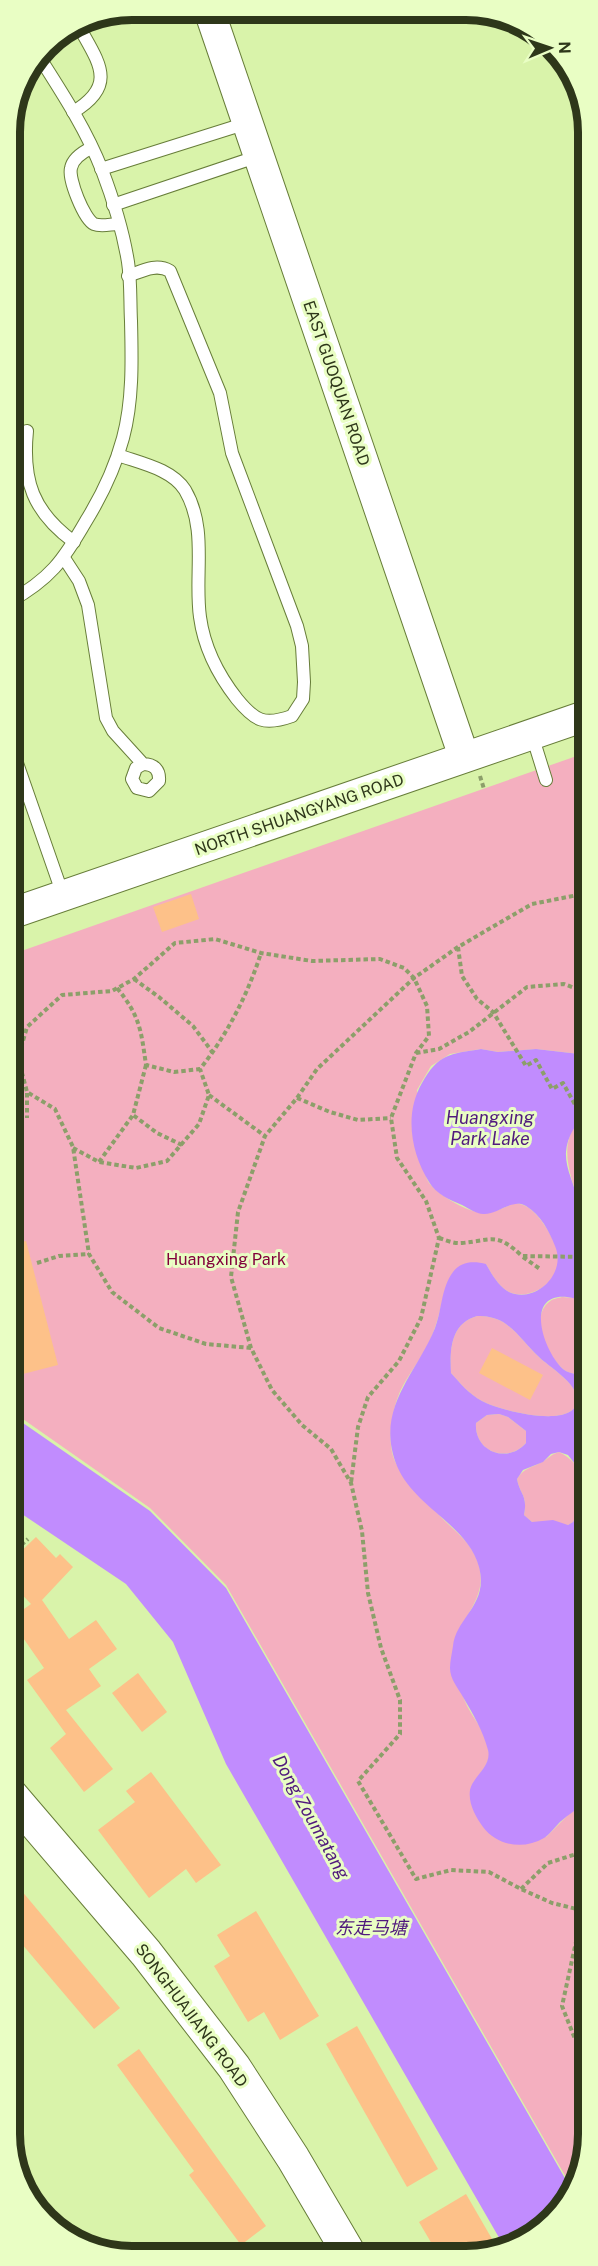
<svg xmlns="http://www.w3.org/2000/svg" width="598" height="2266" viewBox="0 0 598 2266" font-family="'Public Sans','Noto Sans SC',sans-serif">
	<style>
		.green { fill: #f4afbf }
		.water { fill: #c18cfe; fill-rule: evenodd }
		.building { fill: #fdc189 }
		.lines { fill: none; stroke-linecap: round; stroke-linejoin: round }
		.service-casing { stroke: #677d39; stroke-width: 14 }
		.tertiary-casing { stroke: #677d39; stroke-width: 32 }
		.secondary-casing { stroke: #677d39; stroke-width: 35 }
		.path { stroke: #8c9f6a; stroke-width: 4; stroke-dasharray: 4.5 3; stroke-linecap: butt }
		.service { stroke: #fff; stroke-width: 12 }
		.tertiary { stroke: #fff; stroke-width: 30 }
		.secondary { stroke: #fff; stroke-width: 33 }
		.labels { text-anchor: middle; stroke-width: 6; stroke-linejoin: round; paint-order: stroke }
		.street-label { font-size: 16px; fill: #2e371a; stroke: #e9fec4 }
		.park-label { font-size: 16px; fill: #81003b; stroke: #e9fec4 }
		.water-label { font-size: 18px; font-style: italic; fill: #501a7d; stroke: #e9fec4 }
		.rim { fill: none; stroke: #2e371a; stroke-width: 8 }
	</style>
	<rect width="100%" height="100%" fill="#d9f3aa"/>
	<g class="green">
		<path d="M588,752V1055L536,1049L498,1052L481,1049L450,1054L431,1066L417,1090L424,1171C426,1175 427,1181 430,1184C438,1195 472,1215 486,1213C495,1212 503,1208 512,1204C526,1200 540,1217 547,1229C551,1236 557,1246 559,1254C563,1279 532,1302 509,1292C499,1287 491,1273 486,1264L444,1294C439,1315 434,1336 423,1354C412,1371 400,1386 395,1406C390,1425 387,1452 399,1468C405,1478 415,1487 423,1496C431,1505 438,1515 447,1523C461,1536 474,1547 479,1566C490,1607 445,1625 455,1664C458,1675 460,1688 464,1699C471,1717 488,1733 489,1753C490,1762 482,1770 478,1777L546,1837L568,1815L589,1800V2142L571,2186L226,1585L150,1508L10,1410V955Z"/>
		<path d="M588,1113V1273L584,1271C571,1251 576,1225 577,1203C578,1195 574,1187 572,1180C564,1153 564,1131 588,1113Z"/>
		<path d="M562,1297L575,1298L588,1305V1379C581,1373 570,1375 563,1369C548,1356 529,1317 549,1302C552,1299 558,1298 562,1297Z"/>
		<path d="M477,1316C486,1316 494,1317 503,1322C517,1331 527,1346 539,1357C549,1367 579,1384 577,1401C574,1430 498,1410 482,1401C469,1394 460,1383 451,1373C450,1350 450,1324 477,1316Z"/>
		<path d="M499,1414L508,1417L526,1431V1443C507,1464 474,1452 476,1423L487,1415Z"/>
		<path d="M559,1452C571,1457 576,1468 588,1473V1495L573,1522L568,1525L532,1522L524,1515C528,1495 520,1495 517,1479C524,1468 531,1468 542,1462C548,1459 551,1454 559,1452Z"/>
	</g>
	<g class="water">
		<path d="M481,1049L498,1052L536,1049L588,1055V1113C576,1122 567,1137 566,1152C565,1168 574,1183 577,1198C578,1206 575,1213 575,1221C574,1234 575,1268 588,1273V1305C582,1300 575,1298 567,1297C523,1293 544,1352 563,1369C570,1375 581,1373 588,1379V1473L579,1469L568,1455L559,1452L551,1454L543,1462L523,1470L517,1479C520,1495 528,1495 524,1515L532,1522L553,1520L568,1525L573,1522L588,1495L589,1800C579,1808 569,1814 560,1822C555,1827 549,1835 544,1838C524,1850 497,1846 483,1827C476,1817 468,1804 470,1790C473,1776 492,1766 488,1750C483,1731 473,1714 463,1697C458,1688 450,1679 450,1668C450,1661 452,1653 453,1646C456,1617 489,1605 479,1567C468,1525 414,1507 397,1466C374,1409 416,1375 435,1328C442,1310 441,1288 453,1272C461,1261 474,1261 486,1264C491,1273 499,1287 509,1292C536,1304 567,1273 555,1246C549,1231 541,1215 526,1206C512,1198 498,1215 483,1214C477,1214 468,1208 462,1205C450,1200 436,1194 429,1182C411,1153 404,1114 422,1083C438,1054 450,1054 481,1049ZM477,1316C486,1316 494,1317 503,1322C517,1331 527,1346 539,1357C549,1367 579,1384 577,1401C574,1430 498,1410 482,1401C469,1394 460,1383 451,1373C450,1350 450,1324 477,1316ZM499,1414L508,1417L526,1431V1443C508,1464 474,1452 476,1423L487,1415Z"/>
		<path d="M10,1414L150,1511L226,1588L570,2187L558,2216L528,2241L505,2248L226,1764L173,1642L126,1584L10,1506Z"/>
	</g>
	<g class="building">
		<path d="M191,894L199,919L162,932L153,907Z"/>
		<path d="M26,1241L58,1365L19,1375L10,1338V1245Z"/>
		<path d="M492,1348L543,1375L530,1400L479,1373Z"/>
		<path d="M36,1537L56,1558L60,1554L73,1567L42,1600L69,1639L96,1620L117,1649L89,1669L101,1686L66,1710L113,1769L84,1792L50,1748L66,1734L27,1680L44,1668L10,1619L31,1604L10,1582V1562Z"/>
		<path d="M138,1673L167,1712L142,1732L112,1693Z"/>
		<path d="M151,1772L221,1865L196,1883L186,1869L149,1898L98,1830L135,1802L126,1791Z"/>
		<path d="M10,1877L120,2008L94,2029L10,1930Z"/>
		<path d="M256,1911L319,2016L280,2040L264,2012L248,2022L214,1966L230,1956L217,1935Z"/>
		<path d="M357,2026L438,2169L407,2187L326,2044Z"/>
		<path d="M139,2049L266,2226L241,2245L189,2175L194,2171L117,2065Z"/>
		<path d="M466,2194L499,2251L483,2256H439L419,2222Z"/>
	</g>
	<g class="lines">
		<defs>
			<g id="service">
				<path d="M73,112C120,84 97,61 77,23"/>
				<path d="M91,148C83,152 73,158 71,168C68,179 84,219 94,224C101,227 111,224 118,224"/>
				<path d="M101,169L247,123"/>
				<path d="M113,205L259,156"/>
				<path d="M27,431C22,481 33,512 74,542"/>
				<path d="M118,455C140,463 172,469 185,490C208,529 194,575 200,617C204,647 219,676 237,699C255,721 264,726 292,716L303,699L304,682L302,646L297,626L232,453L220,393L170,271C156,263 142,271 128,276"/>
				<path d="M64,558L79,581L88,605L106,718L113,731L143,764C154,764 160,770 159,781L149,791L137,788L132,779L136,768L143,764"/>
				<path d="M9,602C50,579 63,561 86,521C102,495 115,468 123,438C133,401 132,360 131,321C130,302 131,281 128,262C123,231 113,199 102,170C86,129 61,91 38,55"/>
				<path d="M532,735L546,780"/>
				<path d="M10,743L63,895"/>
			</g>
			<g id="tertiary">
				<path d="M209,10L464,757"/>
				<path d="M10,914L588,715"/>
			</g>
			<path id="secondary" d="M10,1794L146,1953L234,2067L293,2158L350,2255"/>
		</defs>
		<use href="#service" class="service-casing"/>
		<use href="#tertiary" class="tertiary-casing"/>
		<use href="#secondary" class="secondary-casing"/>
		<g class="path">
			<path d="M480,776L484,789"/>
			<path d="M588,893L532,904L458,947L414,978L317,1069L297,1098L265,1136L238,1212L231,1277L251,1348L272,1390L302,1425L331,1449L351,1483L362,1531L368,1593L381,1648L400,1700V1734L358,1781L416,1879L451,1870L489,1872L521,1889L552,1903L589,1912"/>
			<path d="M458,947L462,976L477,999L493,1012L526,1066L536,1060L552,1089L563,1083L588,1128"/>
			<path d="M134,979L159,997L193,1026L213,1053"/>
			<path d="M117,988C140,1016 141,1030 146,1065L174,1072L200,1069"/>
			<path d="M416,1053L439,1049L469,1032L527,987L564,984L588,993"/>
			<path d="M146,1065L133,1115L157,1133L182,1145"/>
			<path d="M27,1093V1118"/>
			<path d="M209,1095L265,1136"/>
			<path d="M297,1098L330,1112L358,1120L391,1118"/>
			<path d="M73,1148L99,1162L136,1168L167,1161L199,1124L209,1095L200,1069C227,1035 248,994 261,953"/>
			<path d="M99,1162L133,1115"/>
			<path d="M439,1238C446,1240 454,1244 462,1243C493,1240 496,1232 522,1256L588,1257"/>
			<path d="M523,1257L540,1269"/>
			<path d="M37,1263L59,1256L89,1254"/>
			<path d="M251,1348L206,1344L159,1328L112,1292L89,1254L73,1147L55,1109L27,1092L18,1058L27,1027L62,995L112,991L134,979L175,943L215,939L261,953L312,961L380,959L404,968L414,978L427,1006L429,1036L416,1053L391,1118L397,1158L426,1201L439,1238L421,1318L399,1361L368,1397L358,1427L351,1483"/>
			<path d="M10,1555L28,1539"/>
			<path d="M521,1889L548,1863L589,1850"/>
			<path d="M583,1910L562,2006L575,2039L589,2053"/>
			<path d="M576,2039L589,2037"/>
		</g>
		<use href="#service" class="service"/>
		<use href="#tertiary" class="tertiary"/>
		<use href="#secondary" class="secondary"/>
	</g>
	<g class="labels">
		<g class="street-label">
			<text transform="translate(337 383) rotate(71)" y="6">EAST GUOQUAN ROAD</text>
			<text transform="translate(299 814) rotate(-19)" y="6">NORTH SHUANGYANG ROAD</text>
			<text transform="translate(192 2015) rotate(53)" y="6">SONGHUAJIANG ROAD</text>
		</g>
		<g class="park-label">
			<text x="226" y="1265">Huangxing Park</text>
		</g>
		<g class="water-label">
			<text x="490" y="1124">Huangxing<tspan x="490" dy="21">Park Lake</tspan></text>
			<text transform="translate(311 1817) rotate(61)" y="6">Dong Zoumatang</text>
			<text x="371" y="1934">东走马塘</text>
		</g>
	</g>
	<path d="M0 0H598V2266H0ZM132 20H466A112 112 0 0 1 578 132V2134A112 112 0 0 1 466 2246H132A112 112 0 0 1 20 2134V132A112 112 0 0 1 132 20Z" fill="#e9fec4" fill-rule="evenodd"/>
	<path class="rim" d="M132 20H466A112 112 0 0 1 578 132V2134A112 112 0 0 1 466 2246H132A112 112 0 0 1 20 2134V132A112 112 0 0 1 132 20Z"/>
	<g transform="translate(550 48) rotate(88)" stroke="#e9fec4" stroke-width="4.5" paint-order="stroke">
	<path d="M0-4.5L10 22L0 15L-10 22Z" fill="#2e371a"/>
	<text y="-9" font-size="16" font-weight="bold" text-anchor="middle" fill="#2e371a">N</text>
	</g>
</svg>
